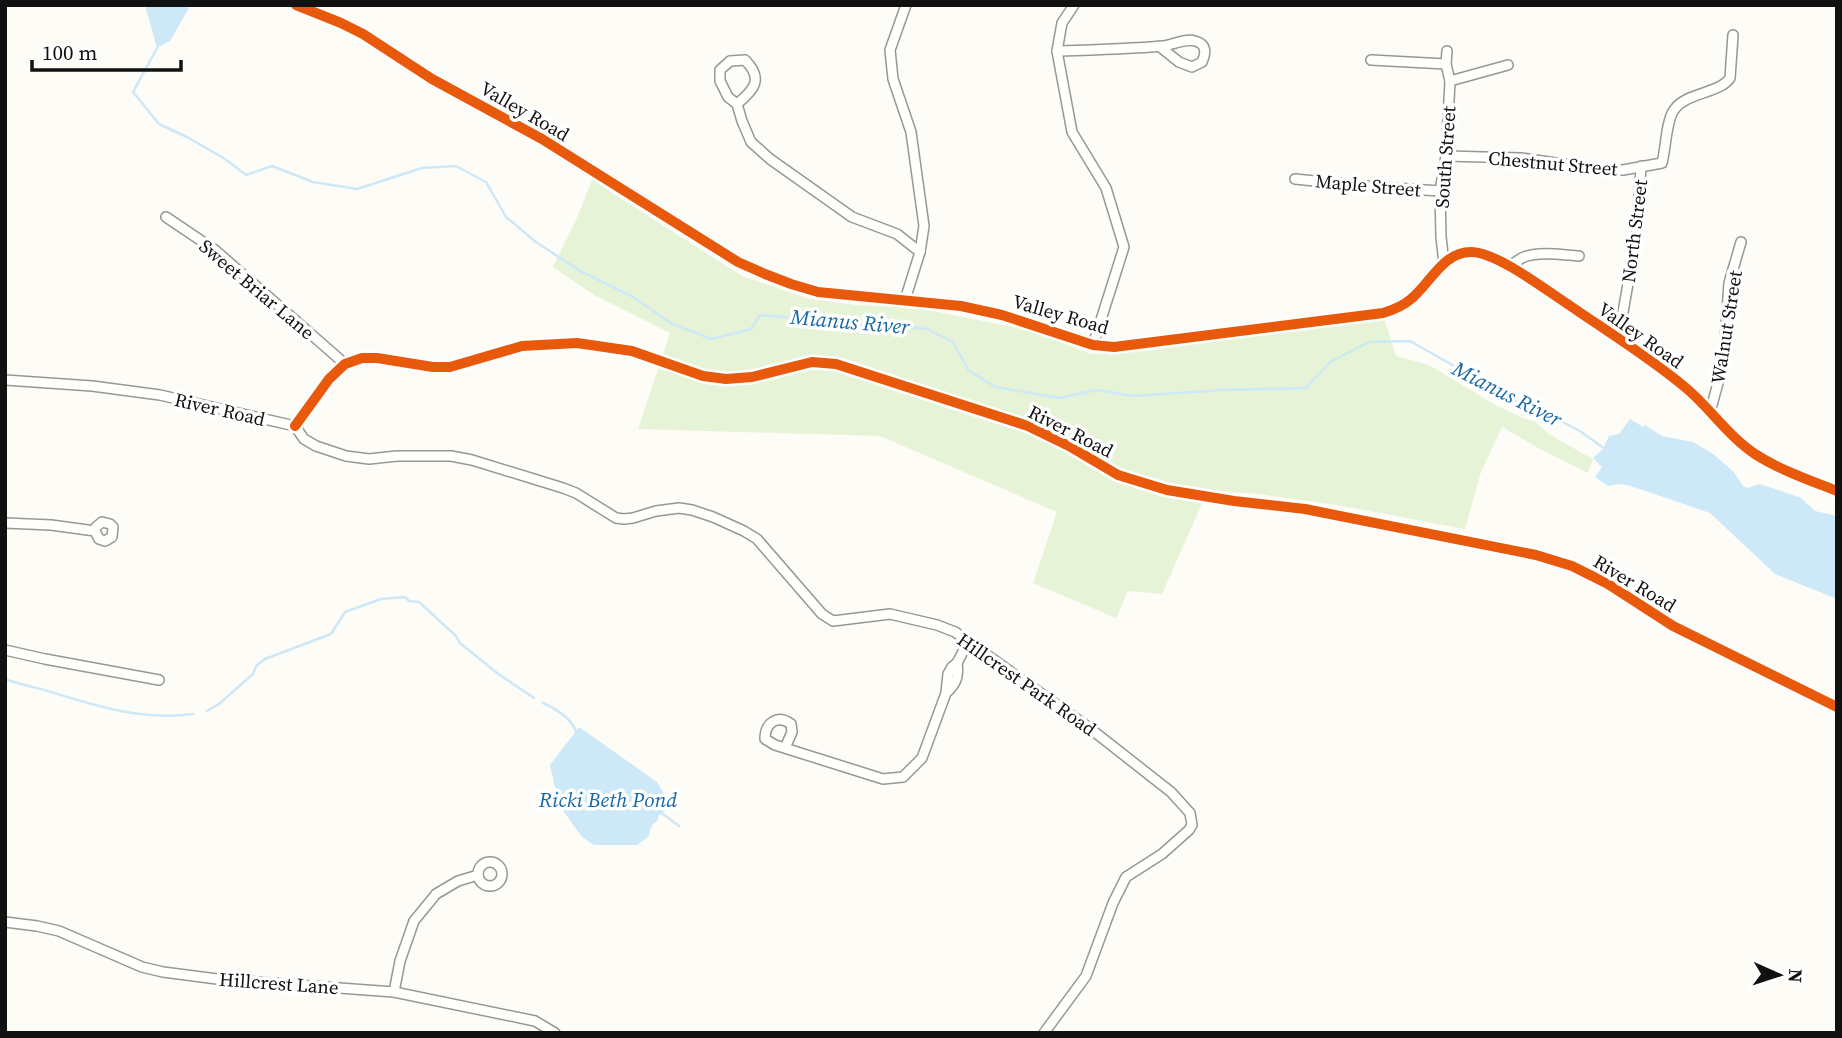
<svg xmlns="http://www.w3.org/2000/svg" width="1842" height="1038" viewBox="0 0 1842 1038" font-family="'Source Serif 4',serif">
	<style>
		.green { fill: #e7f3d7 }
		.water { fill: #cde8f7 }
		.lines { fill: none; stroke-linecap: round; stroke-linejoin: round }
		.stream { stroke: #cde8f7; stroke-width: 2.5 }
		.minor-casing { stroke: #979795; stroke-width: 12 }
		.tertiary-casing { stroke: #979795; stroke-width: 14 }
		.minor { stroke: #fffffe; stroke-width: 9 }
		.tertiary { stroke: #fffffe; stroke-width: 10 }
		.cycleway-casing { stroke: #fff; stroke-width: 15 }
		.cycleway { stroke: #e8590c; stroke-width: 10 }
		.labels { text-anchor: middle; stroke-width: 7; stroke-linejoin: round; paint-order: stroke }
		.street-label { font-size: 19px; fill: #111; stroke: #fff }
		.water-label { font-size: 21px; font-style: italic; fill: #1768a6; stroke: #fff }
	</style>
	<rect width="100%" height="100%" fill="#fdfcf7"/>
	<path class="green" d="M592,180L742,276L810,299L856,305L913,307L1023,329L1092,354L1144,351L1384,318L1396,356L1429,365L1497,406L1523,418L1536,422L1550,435L1593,459L1588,473L1538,448L1502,427L1481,472L1465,529L1337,505L1258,494L1208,490L1162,594L1128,591L1116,618L1033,583L1057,512L880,436L638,429L670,333L594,295L553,267L577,218Z"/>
	<g class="water">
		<path d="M145,5H185L189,8L170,41L157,48Z"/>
		<path d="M1630,419L1643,427L1645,425L1662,436L1693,442L1713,454L1733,471L1743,486L1747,488L1760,484L1781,491L1801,498L1815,511L1833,515L1837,518V599L1775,574L1710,513L1631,486L1619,484L1608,486L1595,477L1602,467L1593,458L1603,449L1609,436L1619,434Z"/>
		<path d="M579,727L657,782L667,799V809L658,816V820L652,825L648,837L637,845H594L582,837L564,812L558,800L550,765Z"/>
	</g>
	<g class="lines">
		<g class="stream">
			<path d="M157,48L133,92L159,124L187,137L225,159L246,175L272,166L313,182L357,189L422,168L456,166L486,182L506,217L536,242L580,271L633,297L671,323L711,339L751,329L760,315L927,329L953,342L969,371L996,387L1059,398L1097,390L1132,396L1224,390L1306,388L1330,362L1369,342L1410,341L1463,371L1501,396L1526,403L1580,431L1605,449"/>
			<path d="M5,679C19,684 33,687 48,691C96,706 143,721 193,714"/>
			<path d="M543,703C556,709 572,718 576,732"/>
			<path d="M207,711L219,704L245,681L253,674L256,666L265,659L331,634L345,612L381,599L405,597L409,601L419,602L456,636L460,643L497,673L534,698"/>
			<path d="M659,811L679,826"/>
		</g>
		<defs>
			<g id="minor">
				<path d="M906,5L890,50L893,79L911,132L924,226L920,252"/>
				<path d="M1074,5L1062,23L1057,51L1072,132L1106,188L1124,247L1093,345"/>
				<path d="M1057,51C1092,50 1128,49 1163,46C1173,45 1185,38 1195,41C1207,44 1206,53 1202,62L1192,67L1179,62L1159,46"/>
				<path d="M1371,60L1446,64"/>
				<path d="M1450,81L1508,65"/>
				<path d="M737,104C754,90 764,79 745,60L730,61L720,70V81L728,97L737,104L742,121L751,142L770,159L852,217L897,234L920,252L905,300"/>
				<path d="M1446,156L1521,158L1597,169L1623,170L1662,163C1666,148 1666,121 1674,110C1686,92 1719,94 1730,78L1733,35"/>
				<path d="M1295,179L1364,186L1440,191"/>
				<path d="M166,217L215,250L345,364"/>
				<path d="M1444,263L1441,237L1440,191L1446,156L1448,119L1450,81L1446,64L1447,51"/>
				<path d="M1509,267C1514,263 1519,259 1524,257C1540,251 1563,255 1579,256"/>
				<path d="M1613,335L1622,318L1637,232L1641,166"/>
				<path d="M5,380L92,386L160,395L295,426"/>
				<path d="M1710,412L1720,376L1725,341L1729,283L1741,242"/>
				<path d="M295,426L329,379L345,364L362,358H377L433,367H450L522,346L577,343L632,351L703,376L726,379L752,377L812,362L836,364L1028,426L1069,446L1118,475L1167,490L1234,501L1305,509L1536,555L1572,566L1608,584L1673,626L1837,707"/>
				<path d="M295,426L304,439L316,446L346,456L369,459L397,456H451L472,460L563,488L576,493L616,518L624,519L633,518L656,511L679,508L692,510L713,517L744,531L757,539L822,614L833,621L890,614L937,625L955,632L1092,730L1171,792L1190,813L1192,825L1189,830L1162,854L1126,877L1113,903L1086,976L1044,1033"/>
				<path d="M5,523L51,525L95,531L99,539L105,541L112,537L113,527L110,524L102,522L96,527L95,531"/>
				<path d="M5,650L45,659L159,680"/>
				<path d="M946,693C956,684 959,677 957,663"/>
				<path d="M785,748L792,732L791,724C777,714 765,723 765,739L775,745L883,779L903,777L922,758L946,693L948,674L952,667L957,663L968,642"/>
				<circle cx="490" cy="874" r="12"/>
				<path d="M5,922L37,926L59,931L142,967L163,972L217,979L394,992L535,1021L555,1033"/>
				<path d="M394,992L400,961L414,921L436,894L458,881L478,875"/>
			</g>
			<path id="tertiary" d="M296,5L341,23L363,34L432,79L542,139L738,262L765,274L791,284L818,292L961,306L1002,315L1093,345L1114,347L1383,313C1393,310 1403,306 1411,299C1430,284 1443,251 1472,252C1498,253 1546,290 1569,305C1608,332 1649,357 1686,388C1710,408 1728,436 1755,454C1780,470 1809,480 1837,491"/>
		</defs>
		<use href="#minor" class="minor-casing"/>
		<use href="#tertiary" class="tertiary-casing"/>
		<use href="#minor" class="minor"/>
		<use href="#tertiary" class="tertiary"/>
		<defs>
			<g id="cycleway">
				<path d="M296,5L341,23L363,34L432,79L542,139L738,262L765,274L791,284L818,292L961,306L1002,315L1093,345L1114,347L1383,313C1393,310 1403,306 1411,299C1430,284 1443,251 1472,252C1498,253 1546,290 1569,305C1608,332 1649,357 1686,388C1710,408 1728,436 1755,454C1780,470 1809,480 1837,491"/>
				<path d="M295,426L329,379L345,364L362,358H377L433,367H450L522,346L577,343L632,351L703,376L726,379L752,377L812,362L836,364L1028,426L1069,446L1118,475L1167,490L1234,501L1305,509L1536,555L1572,566L1608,584L1673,626L1837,707"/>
			</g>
		</defs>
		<use href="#cycleway" class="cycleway-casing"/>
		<use href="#cycleway" class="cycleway"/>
	</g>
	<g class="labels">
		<g class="street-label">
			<text transform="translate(525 111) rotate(30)" y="7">Valley Road</text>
			<text transform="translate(1445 157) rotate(-86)" y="7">South Street</text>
			<text transform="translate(1553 163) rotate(5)" y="7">Chestnut Street</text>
			<text transform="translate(1368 185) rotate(5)" y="7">Maple Street</text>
			<text transform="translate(1634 231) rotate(-83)" y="7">North Street</text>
			<text transform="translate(257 289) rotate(40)" y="7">Sweet Briar Lane</text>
			<text transform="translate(1061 314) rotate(16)" y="7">Valley Road</text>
			<text transform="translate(1726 327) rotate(-81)" y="7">Walnut Street</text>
			<text transform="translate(1641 335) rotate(35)" y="7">Valley Road</text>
			<text transform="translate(220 409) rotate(13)" y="7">River Road</text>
			<text transform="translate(1071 431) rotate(27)" y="7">River Road</text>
			<text transform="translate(1635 583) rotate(31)" y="7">River Road</text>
			<text transform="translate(1027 684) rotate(35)" y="7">Hillcrest Park Road</text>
			<text transform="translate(279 983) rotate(4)" y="7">Hillcrest Lane</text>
		</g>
		<g class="water-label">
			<text transform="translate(850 322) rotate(5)" y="7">Mianus River</text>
			<text transform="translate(1507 394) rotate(27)" y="7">Mianus River</text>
			<text x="608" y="807">Ricki Beth Pond</text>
		</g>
	</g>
	<rect width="1842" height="1038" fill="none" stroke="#111111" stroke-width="14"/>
	<g transform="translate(1779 975) rotate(93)" stroke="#ffffff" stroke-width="5" paint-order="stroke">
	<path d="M0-5L12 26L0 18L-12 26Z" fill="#111111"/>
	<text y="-10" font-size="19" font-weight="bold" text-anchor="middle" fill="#111111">N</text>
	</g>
	<path d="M32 60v10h149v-10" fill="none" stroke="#111111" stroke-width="3.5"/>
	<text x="42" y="60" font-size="21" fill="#111111" stroke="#ffffff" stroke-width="5" paint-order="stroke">100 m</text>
</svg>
